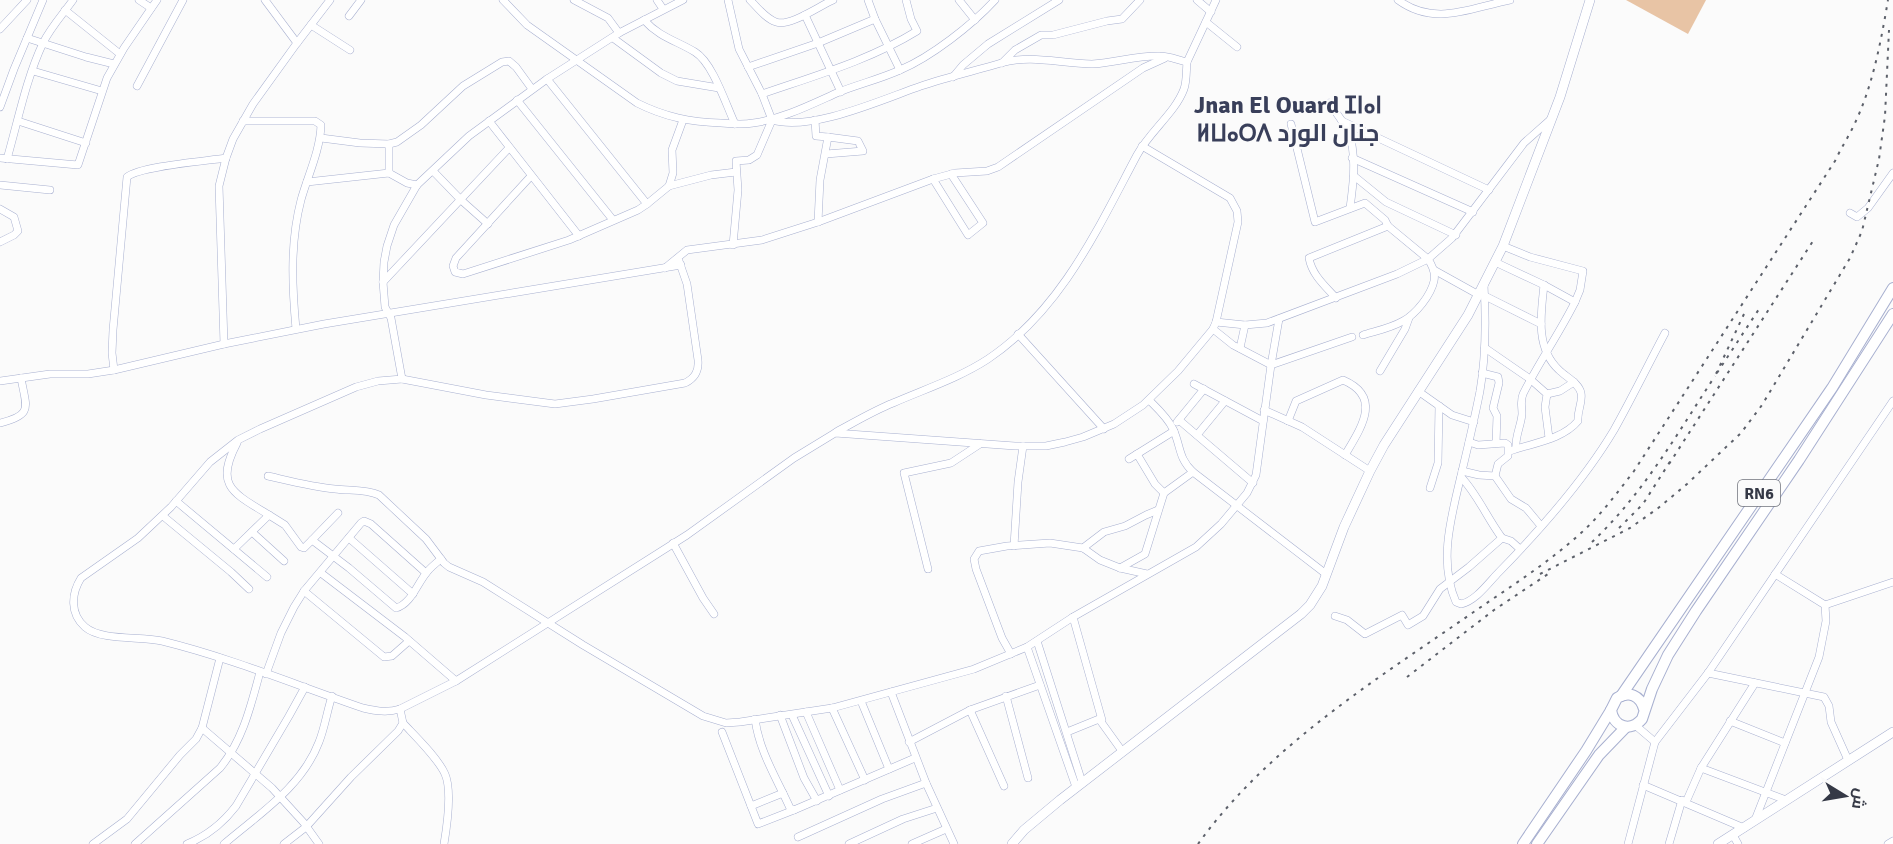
<svg xmlns="http://www.w3.org/2000/svg" width="1893" height="844" viewBox="0 0 1893 844" font-family="Signika,Cairo,'Noto Sans Tifinagh',sans-serif">
	<style>
		.green { fill: #e8c4a5 }
		.lines { fill: none; stroke-linecap: round; stroke-linejoin: round }
		.street-casing { stroke: #a8b0d0; stroke-width: 8 }
		.secondary-casing { stroke: #a8b0d0; stroke-width: 10 }
		.primary-casing { stroke: #a8b0d0; stroke-width: 12 }
		.street { stroke: #fff; stroke-width: 7 }
		.secondary { stroke: #fff; stroke-width: 9 }
		.primary { stroke: #fff; stroke-width: 10 }
		.rail { stroke: #5c606a; stroke-width: 2; stroke-dasharray: 3 6; stroke-linecap: butt }
		.labels { text-anchor: middle; stroke-width: 4.5; stroke-linejoin: round; paint-order: stroke }
		.shield { fill: #fbfbfb; stroke: #70737c; stroke-width: 1.5 }
		.shield-label { font-size: 16px; font-weight: bold; fill: #353946 }
		.district-label { font-size: 24px; font-weight: bold; fill: #393f5a; stroke: #fbfbfb }
	</style>
	<rect width="100%" height="100%" fill="#fbfbfb"/>
	<path class="green" d="M1626,0H1706L1688,34Z"/>
	<g class="lines">
		<defs>
			<g id="street">
				<path d="M139,0L151,8"/>
				<path d="M265,0L297,43"/>
				<path d="M503,0L527,25L637,103C665,117 690,122 721,123C732,124 743,125 753,123C783,119 812,104 839,92C859,84 880,79 900,70C931,57 972,25 995,0"/>
				<path d="M574,0L608,18L619,33"/>
				<path d="M657,0L663,9"/>
				<path d="M683,0L619,33L547,79L469,136L417,185L394,225L387,246L384,262L383,282L385,307L391,318L402,379L378,381L356,387L260,429L238,440L210,462L171,507L138,538L81,578C71,594 70,614 85,627C101,641 141,636 162,641C231,658 296,685 363,708C376,711 387,713 400,709L456,681L687,535L794,458L835,433L1015,446H1046L1065,442L1083,437L1114,424L1143,405L1178,371L1213,329L1216,322L1238,222L1237,211L1230,198L1142,146"/>
				<path d="M728,0L739,49L762,94L772,120L757,155L749,160L736,161L738,190L733,245"/>
				<path d="M750,0C757,7 766,19 776,22C790,27 819,6 833,0"/>
				<path d="M868,0L875,19L900,70"/>
				<path d="M959,0L975,20"/>
				<path d="M1197,0L1211,12"/>
				<path d="M1398,0C1435,27 1470,8 1510,0"/>
				<path d="M65,10L120,54"/>
				<path d="M805,15L841,92"/>
				<path d="M349,16L361,0"/>
				<path d="M644,20C659,37 677,41 695,52C713,63 726,105 735,124"/>
				<path d="M1206,22L1237,47"/>
				<path d="M311,25L350,50"/>
				<path d="M0,29L27,0"/>
				<path d="M27,38L86,57L114,64"/>
				<path d="M613,38L661,73L677,81L719,88"/>
				<path d="M1187,62L1216,0"/>
				<path d="M1002,63L1015,50L1041,35H1053L1107,21L1122,19L1140,0"/>
				<path d="M748,67L818,43L875,19"/>
				<path d="M33,71L102,91"/>
				<path d="M953,77L963,65L988,44L1059,0"/>
				<path d="M547,79L647,204"/>
				<path d="M137,86L183,0"/>
				<path d="M762,94C814,76 870,60 917,31L911,19L906,0"/>
				<path d="M517,100L613,220"/>
				<path d="M1329,103C1337,114 1348,127 1351,140C1356,163 1353,186 1350,208"/>
				<path d="M0,107L14,69L43,0"/>
				<path d="M772,120C811,132 883,99 921,86C947,77 974,71 1001,63C1032,54 1061,64 1092,64C1115,63 1137,55 1160,56C1169,56 1178,60 1187,62C1186,71 1187,80 1184,89C1175,113 1150,131 1137,155C1097,230 1061,310 988,359C959,378 925,389 893,403C873,411 855,422 836,432"/>
				<path d="M815,120L816,136L828,137L820,180L818,222"/>
				<path d="M18,121L86,143"/>
				<path d="M243,121H315L321,125C320,151 308,175 301,200C290,242 292,286 296,329"/>
				<path d="M489,121L579,236"/>
				<path d="M1342,121L1489,190"/>
				<path d="M1291,124L1315,222L1365,203L1385,220L1388,226"/>
				<path d="M321,138L360,143L389,144L397,142L421,125L463,86L502,62L509,61L516,67L532,89"/>
				<path d="M389,144V173"/>
				<path d="M826,154L863,151L858,141L828,137"/>
				<path d="M0,158L78,165L107,78L124,48L157,0"/>
				<path d="M1352,158L1473,212"/>
				<path d="M7,159C18,121 26,79 43,43C51,27 63,14 73,0"/>
				<path d="M433,171L461,200L488,224"/>
				<path d="M531,176L456,258L453,266L455,272L463,274L569,240L638,210L647,204L669,186L673,173L672,150L683,120"/>
				<path d="M1354,176L1386,202L1456,235"/>
				<path d="M933,179L968,235L983,223L951,174"/>
				<path d="M307,182L389,173L407,183L417,185"/>
				<path d="M0,185L50,190"/>
				<path d="M669,186L711,175L736,172"/>
				<path d="M0,209L14,217L18,231L14,235L0,242"/>
				<path d="M1850,213L1857,217L1868,208L1893,173"/>
				<path d="M1503,246L1530,257L1583,271L1580,290L1575,302"/>
				<path d="M1495,262L1544,285L1575,302C1559,334 1539,362 1523,394C1520,401 1522,406 1522,414C1521,426 1515,436 1516,448"/>
				<path d="M665,268L687,250L762,240L818,222L933,179L955,173L987,171L998,167L1143,68L1165,58"/>
				<path d="M1434,270L1479,295"/>
				<path d="M383,282L509,148"/>
				<path d="M1484,285C1486,320 1486,356 1480,391C1475,416 1469,442 1463,467C1453,511 1437,559 1456,602L1461,604C1476,601 1489,582 1499,572C1541,529 1583,482 1614,430C1632,398 1648,365 1665,333"/>
				<path d="M1485,296L1541,324"/>
				<path d="M1336,298C1325,286 1312,275 1309,258L1388,226L1428,259C1432,265 1436,272 1434,281C1431,295 1416,314 1403,321C1391,328 1376,331 1363,335"/>
				<path d="M1216,322L1245,325L1267,323L1397,274L1428,259L1452,238L1524,143L1551,119"/>
				<path d="M1213,329L1233,345L1271,365L1352,337"/>
				<path d="M1018,334L1104,429"/>
				<path d="M224,344L219,186L226,158L233,139L253,104L297,43L330,0"/>
				<path d="M1240,348L1245,325"/>
				<path d="M1485,348L1530,379L1547,394L1545,407L1549,438"/>
				<path d="M114,370L112,353L113,330L127,177C140,166 207,161 226,158"/>
				<path d="M1380,371L1405,329L1409,318"/>
				<path d="M1482,373L1498,377L1499,383L1493,408L1497,416L1496,443"/>
				<path d="M402,379L486,395L555,404L593,399L685,383C695,378 699,371 698,360L687,284L679,261"/>
				<path d="M0,381L50,374H88L114,370L224,344L324,324L681,265"/>
				<path d="M1194,384L1263,421"/>
				<path d="M1418,391L1452,415L1474,422"/>
				<path d="M1547,394L1560,391L1574,382"/>
				<path d="M1149,400C1158,409 1168,418 1173,429C1181,446 1178,458 1193,472L1326,574"/>
				<path d="M1264,410L1302,427L1370,471"/>
				<path d="M1179,420L1253,483"/>
				<path d="M1288,421L1296,401L1343,380C1383,397 1361,428 1345,455"/>
				<path d="M1177,422L1204,389"/>
				<path d="M0,423C34,415 26,407 21,378"/>
				<path d="M1197,435L1225,401"/>
				<path d="M1469,442L1478,445L1505,443L1508,445V456L1498,464L1495,476"/>
				<path d="M1510,451C1532,443 1562,440 1578,421C1577,411 1583,402 1581,393C1579,383 1566,377 1559,370C1535,348 1541,313 1544,285"/>
				<path d="M1137,454L1155,484L1164,493"/>
				<path d="M1129,459L1174,431"/>
				<path d="M1462,471L1479,475L1495,476L1511,499L1526,508L1541,526"/>
				<path d="M268,476C290,481 313,487 335,489C349,491 365,489 379,495L426,539L444,563L449,567L483,582L583,645L703,716L726,723L740,722L832,708L974,669L1027,647L1073,617L1196,547L1221,524L1247,493L1256,475L1271,365L1279,319"/>
				<path d="M1430,488L1438,463L1439,406"/>
				<path d="M176,501L267,577"/>
				<path d="M338,513L312,540L349,568L396,608C411,604 417,584 427,572C431,567 436,563 441,559"/>
				<path d="M269,515L285,525L301,547L304,548L312,540"/>
				<path d="M163,516L231,572L249,589"/>
				<path d="M252,532L284,561"/>
				<path d="M349,538L413,594"/>
				<path d="M1502,538L1511,541L1520,549"/>
				<path d="M673,543L703,598L714,614"/>
				<path d="M1014,546L1018,482L1023,446"/>
				<path d="M1083,548L1104,532L1125,526L1146,515L1158,510"/>
				<path d="M234,549L269,515C233,493 214,486 237,443"/>
				<path d="M1120,568L1145,554L1164,493L1193,472"/>
				<path d="M928,569L904,473L951,463L980,444"/>
				<path d="M321,573L405,637L456,681"/>
				<path d="M304,591L384,657L392,656L409,641"/>
				<path d="M1825,605L1893,582"/>
				<path d="M1335,616L1347,620L1365,634L1402,615L1408,625L1423,616L1440,589L1469,567L1502,538C1487,518 1478,495 1461,477"/>
				<path d="M1073,617L1102,720"/>
				<path d="M1037,641L1082,782"/>
				<path d="M1027,647L1076,787"/>
				<path d="M1011,654L1002,638L976,569L974,559L979,551L1007,546L1050,543L1083,548L1100,560L1120,568L1147,574"/>
				<path d="M1708,673L1824,697L1829,706L1831,722L1848,760"/>
				<path d="M266,674L281,633L294,607L304,591L361,523L364,521L371,524L426,573"/>
				<path d="M1755,683L1701,768L1786,800"/>
				<path d="M891,692L926,783L954,844"/>
				<path d="M1006,696L1028,778"/>
				<path d="M861,701L889,769"/>
				<path d="M832,708L865,780"/>
				<path d="M970,710L1004,786"/>
				<path d="M806,712L840,790"/>
				<path d="M780,715L804,778L817,801"/>
				<path d="M792,715L829,796"/>
				<path d="M755,719C759,751 777,779 790,808L794,810L915,758"/>
				<path d="M1730,721L1785,743"/>
				<path d="M403,723C415,736 438,758 445,774C452,790 447,826 444,844"/>
				<path d="M202,728L272,788L304,823L319,844"/>
				<path d="M722,732L758,824L794,810"/>
				<path d="M1067,732L1099,719L1122,751"/>
				<path d="M909,742L970,710L1040,685"/>
				<path d="M1655,742L1708,673L1893,401"/>
				<path d="M1643,785L1744,828"/>
				<path d="M1686,802L1701,768"/>
				<path d="M751,806L783,793"/>
				<path d="M1755,820L1819,657L1826,621L1825,605L1775,574"/>
				<path d="M1733,835L1738,844"/>
				<path d="M798,837L882,799L926,783"/>
				<path d="M93,844L127,819L180,755L196,739L202,728L220,658"/>
				<path d="M135,844L220,768C243,740 251,705 260,672"/>
				<path d="M187,844C207,836 223,823 236,806L289,716L305,687"/>
				<path d="M224,844C259,814 302,787 319,742C325,727 327,711 332,696"/>
				<path d="M284,844L306,827L351,777L398,731L403,723L400,709"/>
				<path d="M849,844L903,819L937,808"/>
				<path d="M912,844L946,829"/>
				<path d="M1628,844L1655,742L1635,725"/>
				<path d="M1669,844L1682,800"/>
				<path d="M1888,844L1893,841"/>
			</g>
			<g id="secondary">
				<path d="M1012,844L1024,830L1060,800L1301,614L1310,605L1322,586L1344,527L1370,471L1384,445L1468,315L1503,246L1560,97L1590,0"/>
				<path d="M1718,844L1893,732"/>
			</g>
			<g id="primary">
				<path d="M1621,696L1832,388L1893,288"/>
				<path d="M1644,709C1640,695 1629,691 1617,698L1611,710C1614,728 1631,732 1642,719L1652,689L1668,655L1696,611L1799,460L1893,314"/>
				<path d="M1523,844L1586,751L1611,710"/>
				<path d="M1537,844L1599,755L1626,727"/>
			</g>
		</defs>
		<use href="#street" class="street-casing"/>
		<use href="#secondary" class="secondary-casing"/>
		<use href="#primary" class="primary-casing"/>
		<use href="#street" class="street"/>
		<use href="#secondary" class="secondary"/>
		<use href="#primary" class="primary"/>
		<g class="rail">
			<path d="M1744,314L1715,376L1761,306"/>
			<path d="M1669,464L1813,241"/>
			<path d="M1619,528L1643,504L1673,457"/>
			<path d="M1592,542C1643,494 1677,434 1715,376"/>
			<path d="M1540,574L1630,528L1657,509L1687,484L1741,433L1762,405L1850,258L1862,231L1879,159L1885,116L1889,30"/>
			<path d="M1407,677L1494,610L1551,572"/>
			<path d="M1198,844C1270,744 1379,678 1478,609C1513,585 1549,562 1581,533C1601,515 1617,493 1634,471L1835,161C1841,148 1849,136 1855,123C1873,85 1881,41 1888,0"/>
		</g>
	</g>
	<g class="labels">
		<rect class="shield" x="1738" y="480" width="42" height="26" rx="4.5"/>
		<g class="shield-label">
			<text x="1759" y="499">RN6</text>
		</g>
		<g class="district-label">
			<text x="1288" y="113">Jnan El Ouard ⵊⵏⴰⵏ<tspan x="1288" dy="28">ⵍⵡⴰⵔⴷ جنان الورد</tspan></text>
		</g>
	</g>
	<g transform="translate(1845 796) rotate(101)" stroke="#fbfbfb" stroke-width="4.5" paint-order="stroke">
	<path d="M0-4.5L10 22L0 15L-10 22Z" fill="#353946"/>
	<text y="-9" font-size="16" font-weight="bold" text-anchor="middle" fill="#353946">ش</text>
	</g>
</svg>
